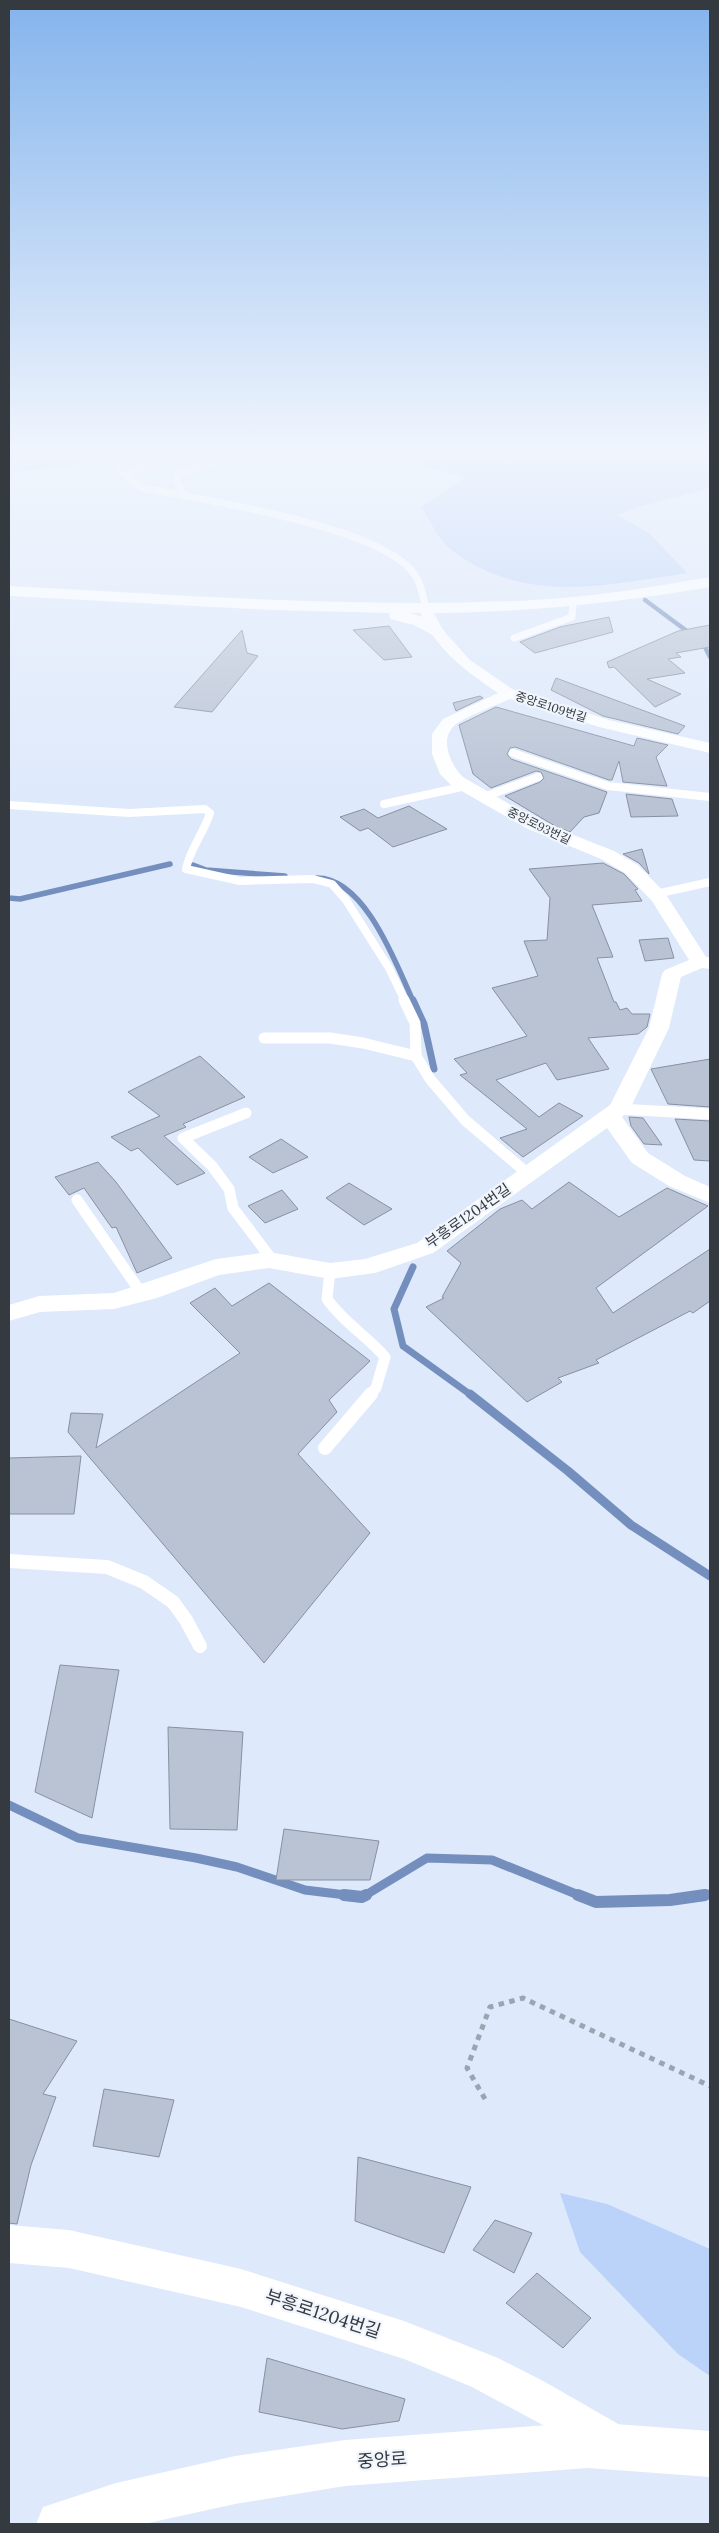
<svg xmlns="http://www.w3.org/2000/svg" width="719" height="2533" viewBox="0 0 719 2533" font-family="Lora,'Noto Sans KR',serif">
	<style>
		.green { fill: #bbd2f9 }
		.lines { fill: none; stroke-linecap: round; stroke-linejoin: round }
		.stream-far4 { stroke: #748fbe; stroke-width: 4.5 }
		.stream-far3 { stroke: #748fbe; stroke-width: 5.5 }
		.stream-far2 { stroke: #748fbe; stroke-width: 7 }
		.stream-far1 { stroke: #748fbe; stroke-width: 9 }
		.stream { stroke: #748fbe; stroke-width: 12 }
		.building { fill: #b9c3d4; stroke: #8791a2 }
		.path { stroke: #9ca4b2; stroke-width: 5; stroke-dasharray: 5.5 5.5; stroke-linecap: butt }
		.lane-far3 { stroke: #fff; stroke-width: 7 }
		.lane-far2 { stroke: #fff; stroke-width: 8 }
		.lane-far1 { stroke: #fff; stroke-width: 11 }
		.lane { stroke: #fff; stroke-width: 14 }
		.street { fill: #fff; fill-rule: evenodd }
		.secondary { fill: #fff; fill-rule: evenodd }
		.labels { text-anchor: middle; stroke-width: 4.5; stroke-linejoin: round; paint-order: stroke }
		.far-street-label { font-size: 12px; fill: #353a41; stroke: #f1f6fd }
		.street-label { font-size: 15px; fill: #353a41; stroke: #f1f6fd }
		.near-street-label { font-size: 18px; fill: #353a41; stroke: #f1f6fd }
	</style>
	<rect width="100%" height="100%" fill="#dee9fb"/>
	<g class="green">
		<path d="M9,448H77L85,464L9,473Z"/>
		<path d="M413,448H710V488L637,507L617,515L649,533L687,573C604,586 521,605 449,548C438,539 429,519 422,507L465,477L418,465Z"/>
		<path d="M560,2193L607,2204L710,2249V2376L678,2354L580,2252Z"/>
	</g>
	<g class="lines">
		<path class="stream-far4" d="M645,600L703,643L710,657"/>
		<g class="stream-far3">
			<path d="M193,865L206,870L285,876"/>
			<path d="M317,878C365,878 396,964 413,1001"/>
			<path d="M9,898L20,899L170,864"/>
		</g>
		<g class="stream-far2">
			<path d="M413,1000L424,1024L434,1069"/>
			<path d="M413,1267L394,1309L403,1346L471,1395"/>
		</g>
		<g class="stream-far1">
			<path d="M470,1394L568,1471L631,1525L710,1576"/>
			<path d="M9,1805L78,1838L196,1858L237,1867L305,1890L354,1896"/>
			<path d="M364,1896L427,1858L492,1860L581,1896"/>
			<path d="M696,1896L710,1894"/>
		</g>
		<g class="stream">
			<path d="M344,1895L362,1897L366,1895"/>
			<path d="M578,1895L596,1902L670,1900L705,1895"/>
		</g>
	</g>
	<g class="building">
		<path d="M609,617L613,632L535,653L520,642L560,627Z"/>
		<path d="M710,625V647L676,653L681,657L668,659L685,673L647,679L681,694L655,707L614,667L609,668L607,662L678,631Z"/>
		<path d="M389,626L412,657L384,660L353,630Z"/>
		<path d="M242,630L247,653L258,656L212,712L174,707Z"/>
		<path d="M556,678L685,726L678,734L603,716L551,690Z"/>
		<path d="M480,696L483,698L456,711L453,703Z"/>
		<path d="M496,707L634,746L637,738L668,745L656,757L667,786L623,782L619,761L612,780H609L515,747L510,748L507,754L511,759L607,792L599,813L584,817L570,832L555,826L505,796L540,782L544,778L541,772L536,771L491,788L473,774L459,725Z"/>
		<path d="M626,794L672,799L678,816L631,817Z"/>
		<path d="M409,806L447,829L393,847L368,828L360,831L340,817L364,809L378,818Z"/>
		<path d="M642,849L645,859L649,874L639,863L623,854Z"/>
		<path d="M603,863L624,874L638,889L635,890L642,901L592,905L613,957L597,958L614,1002H616L620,1010L627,1008L632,1014H650L647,1027L638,1034L588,1038L609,1069L557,1080L546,1063L496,1080L539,1117L559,1103L583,1116L523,1157L500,1138L527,1129L460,1075L467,1073L454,1059L527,1036L492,988L538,976L524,941L547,940L550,898L529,869Z"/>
		<path d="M668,938L674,958L645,961L639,940Z"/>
		<path d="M200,1056L245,1097L183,1124L186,1127L164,1136L205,1173L177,1185L138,1148L131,1151L111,1137L160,1116L128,1092Z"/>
		<path d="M710,1059V1107L668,1104L651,1069Z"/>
		<path d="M629,1117L643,1118L662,1145L644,1144L631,1126Z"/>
		<path d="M675,1119L710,1121V1161L694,1160Z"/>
		<path d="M281,1139L308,1157L273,1173L249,1157Z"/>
		<path d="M98,1162L116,1182L172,1258L137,1273L116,1227L112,1228L84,1188L69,1195L55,1177Z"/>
		<path d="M569,1182L619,1217L667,1188L708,1206L596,1288L613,1313L710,1249V1301L693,1313L690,1311L596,1360L599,1363L558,1378L562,1382L527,1402L426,1307L444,1298L442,1297L461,1263L447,1251L500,1209L522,1200L532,1209Z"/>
		<path d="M349,1183L392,1209L364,1225L326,1198Z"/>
		<path d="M282,1190L298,1209L265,1223L248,1206Z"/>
		<path d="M269,1283L370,1361L329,1400L337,1412L298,1454L370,1533L264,1663L68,1432L71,1413L103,1414L96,1448L240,1353L190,1303L215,1288L232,1306Z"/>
		<path d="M81,1456L74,1514H9V1458Z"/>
		<path d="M60,1665L119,1670L92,1818L35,1792Z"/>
		<path d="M168,1727L243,1732L237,1830L170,1829Z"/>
		<path d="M284,1829L379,1841L370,1880H276Z"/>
		<path d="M9,2019L77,2041L43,2094L56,2097L31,2165L17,2224L9,2223Z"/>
		<path d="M104,2089L174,2100L159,2157L93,2146Z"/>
		<path d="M358,2157L471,2187L444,2253L355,2221Z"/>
		<path d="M495,2220L532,2233L514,2273L473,2250Z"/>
		<path d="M537,2273L591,2318L563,2348L506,2303Z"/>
		<path d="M267,2358L405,2399L399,2421L342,2429L259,2412Z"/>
	</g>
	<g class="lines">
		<path class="path" d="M485,2099L467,2068L490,2007L523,1998L710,2086"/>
		<g class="lane-far3">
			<path d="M116,448C117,468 125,479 143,488C203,500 374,525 412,571C421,582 423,596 426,610"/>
			<path d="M122,473L141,469L159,452L169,448"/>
			<path d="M185,497L177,481L178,473L240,458L304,454L326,448"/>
			<path d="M514,638L572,617L573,603"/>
		</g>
		<g class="lane-far2">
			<path d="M513,753L608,786L710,797"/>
			<path d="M484,797L538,777"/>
			<path d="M384,804L466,786"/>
			<path d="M9,805L129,813L205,809L210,813C204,833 190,848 186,869L240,881L313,879L332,884L346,900L389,968L405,1001"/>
			<path d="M656,894L710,882"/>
		</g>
		<g class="lane-far1">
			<path d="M404,1000L415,1023L416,1056L430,1079L465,1120L528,1174"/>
			<path d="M264,1038H330L363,1043L416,1056"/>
			<path d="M619,1109L710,1114"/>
			<path d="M246,1113L183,1138L212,1166L229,1189L233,1208L273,1261"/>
			<path d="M77,1200L142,1294"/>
			<path d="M330,1271L327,1299C344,1323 366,1335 385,1357L376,1388L370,1395"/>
		</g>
		<g class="lane">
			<path d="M325,1448L371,1394"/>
			<path d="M9,1561L107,1567L144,1582L173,1602L186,1620L200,1646"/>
		</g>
		<g class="street">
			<path d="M426,606L431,607L443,630L470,660L512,689L609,720L710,743V753L599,727L510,699C497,705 464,717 454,726C439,740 451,766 463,777L538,821L614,851L638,865L665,893L706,957H710V969L702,968L681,977L669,1028L630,1109L622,1117L648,1153L685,1176L710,1187V1203L669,1186L632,1163L607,1128L433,1253L375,1273L330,1279L269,1268L219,1275L157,1298L114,1309L40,1312L9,1321V1305L39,1296L114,1293L216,1259L269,1252L330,1263L365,1259L417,1243L610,1105L649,1028L662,974L665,970L689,960L652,901L625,873L601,859L526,828L451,785L440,774L432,754V734L434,731L443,719L498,693C462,668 437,651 419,610Z"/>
			<path d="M9,2225L69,2230L241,2269L404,2321L498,2358L545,2382L620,2425L626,2439L620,2453L606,2459L472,2387L404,2359L241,2307L69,2268L9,2263Z"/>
		</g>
		<g class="secondary">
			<path d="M710,577V587C611,604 511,614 410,613C423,617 437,621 445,632L442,636L436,637L414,625L390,619L389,613L272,610L9,596V586C184,595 359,609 534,600C593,597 652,587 710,577Z"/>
			<path d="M588,2422L710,2431V2477L588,2468L345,2486L235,2504L144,2524H36L43,2507L116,2483L235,2456L345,2440Z"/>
		</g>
	</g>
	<linearGradient id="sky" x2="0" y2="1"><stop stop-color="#84b4ec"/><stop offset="0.56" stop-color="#f0f5fd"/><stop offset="1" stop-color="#f0f5fd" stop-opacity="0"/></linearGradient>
	<rect width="719" height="803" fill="url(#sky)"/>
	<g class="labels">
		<g class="far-street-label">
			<text transform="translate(551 707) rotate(18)" y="4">중앙로109번길</text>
			<text transform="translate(539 826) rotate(26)" y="4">중앙로93번길</text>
		</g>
		<g class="street-label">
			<text transform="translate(468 1216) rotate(-35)" y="5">부흥로1204번길</text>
		</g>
		<g class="near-street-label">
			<text transform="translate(323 2314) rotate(18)" y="6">부흥로1204번길</text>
			<text transform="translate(382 2460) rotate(-4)" y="6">중앙로</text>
		</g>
	</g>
	<rect width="719" height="2533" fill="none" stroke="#353a41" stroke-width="20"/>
</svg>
